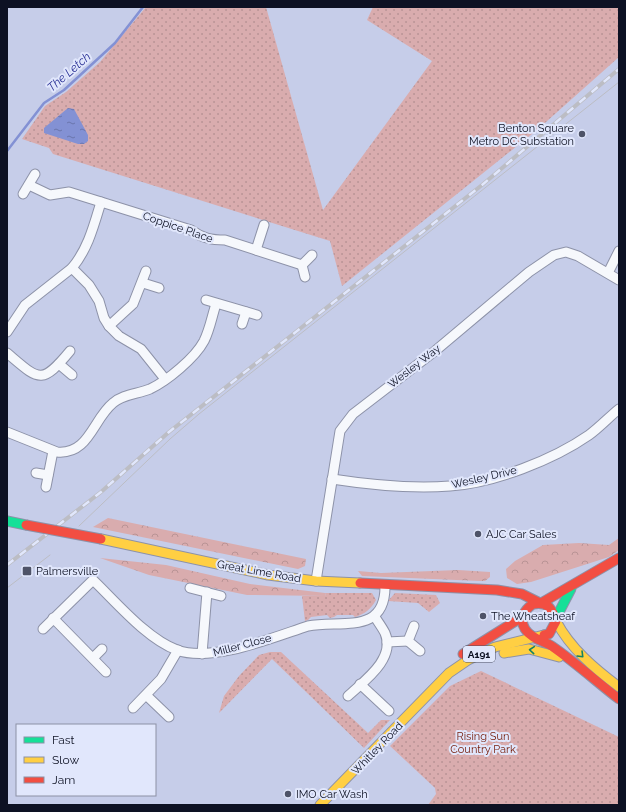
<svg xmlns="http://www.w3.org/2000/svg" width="626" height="812" viewBox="0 0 626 812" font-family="Raleway,sans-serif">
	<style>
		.grass { fill: url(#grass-dots) }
		.forest { fill: url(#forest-crowns) }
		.water { fill: url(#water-ripples) }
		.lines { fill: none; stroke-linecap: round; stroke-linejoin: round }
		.stream { stroke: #8391d4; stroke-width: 2.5 }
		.street-casing { stroke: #8d92a8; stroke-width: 11 }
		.fast-casing { stroke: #8d92a8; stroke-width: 11 }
		.slow-casing { stroke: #8d92a8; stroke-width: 11 }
		.jam-casing { stroke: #8d92a8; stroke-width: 11 }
		.street { stroke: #f6f8fc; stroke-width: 9 }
		.fast { stroke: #16e098; stroke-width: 9 }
		.slow { stroke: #ffcf43; stroke-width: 9 }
		.jam { stroke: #f24e42; stroke-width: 9 }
		.tram { stroke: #bcbdc4; stroke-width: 1 }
		.rail-casing { stroke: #bcbdc4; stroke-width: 4 }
		.rail { stroke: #e1e7fc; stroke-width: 2.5; stroke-dasharray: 8; stroke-linecap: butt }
		.jam-bridge-casing { stroke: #8d92a8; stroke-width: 11; stroke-linecap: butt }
		.jam-bridge { stroke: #f24e42; stroke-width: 9 }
		.oneway { stroke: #128363 }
		.poi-dot { fill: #4e5368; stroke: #e1e7fc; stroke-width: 1.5 }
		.labels { text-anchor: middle; stroke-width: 4; stroke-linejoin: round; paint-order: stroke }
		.shield { fill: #e1e7fc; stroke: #4d5164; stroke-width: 1 }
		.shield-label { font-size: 10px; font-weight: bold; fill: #0d1123 }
		.poi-label { font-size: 11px; fill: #0d1123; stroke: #e1e7fc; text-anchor: start }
		.street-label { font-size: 11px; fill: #0d1123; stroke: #e1e7fc }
		.park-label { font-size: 11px; fill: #741907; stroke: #e1e7fc }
		.water-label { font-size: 12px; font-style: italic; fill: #2c3396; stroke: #e1e7fc }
	</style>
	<defs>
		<pattern id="grass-dots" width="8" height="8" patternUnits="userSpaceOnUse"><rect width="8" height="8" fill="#d9acae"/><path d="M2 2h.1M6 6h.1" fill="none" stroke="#b99395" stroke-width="1.8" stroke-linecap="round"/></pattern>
		<pattern id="forest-crowns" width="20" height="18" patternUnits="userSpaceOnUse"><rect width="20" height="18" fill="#d9acae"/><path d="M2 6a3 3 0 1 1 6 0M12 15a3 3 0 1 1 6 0" fill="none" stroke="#b99395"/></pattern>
		<pattern id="water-ripples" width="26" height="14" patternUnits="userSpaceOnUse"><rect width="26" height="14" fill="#8391d4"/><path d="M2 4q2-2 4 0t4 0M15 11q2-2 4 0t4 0" fill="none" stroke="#6a75ac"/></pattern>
	</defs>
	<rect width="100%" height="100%" fill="#c6cde9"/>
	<g class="grass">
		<path d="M146,7H266L323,210L432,61L367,20L373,7H619V57L537,130L342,286L330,241L53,154L49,148L22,139L45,106L66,92L100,62Z"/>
		<path d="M325,593H372L376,600C371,609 365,614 355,617L353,615H337L334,617L330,618L327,615L311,617L308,620L305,621L302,596H326Z"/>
		<path d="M395,593L436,595L440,603L429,612L418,603L388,601Z"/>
		<path d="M270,652H281L368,733L381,720H390L364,748L272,659L219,713L224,696L239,676L259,655Z"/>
		<path d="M481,671L619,737V805H428L436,794L435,788L390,746L450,686Z"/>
	</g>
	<g class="forest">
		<path d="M108,518L306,559L305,566L298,569L93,527Z"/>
		<path d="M619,538V550L609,557L531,582L517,584L507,578L506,569L515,561L543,545L579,543L609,545Z"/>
		<path d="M100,558L166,565L250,584L325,593L326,596L247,595L149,575Z"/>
		<path d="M458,570L490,572V577L485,581H480L362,576L358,571L381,573Z"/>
	</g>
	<path class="water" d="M68,108L74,109L88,135V141L84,144H78L44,133V128Z"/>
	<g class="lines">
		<path class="stream" d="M7,151L44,103L64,90L115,43L143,7"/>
		<defs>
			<g id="street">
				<path d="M29,185L50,195L69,192L191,230C202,238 211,240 225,240L302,265"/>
				<path d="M23,194L35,174"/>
				<path d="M256,250L264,225"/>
				<path d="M72,268L89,285L99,301L104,318L109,326L119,336L141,349L165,379"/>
				<path d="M608,273L619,251"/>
				<path d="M305,277L302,265L312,255"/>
				<path d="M143,283L159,288"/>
				<path d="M206,300L257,315"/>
				<path d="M242,324L246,312"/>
				<path d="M109,326L133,304L146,271"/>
				<path d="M7,332L25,305L72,268C88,249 94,225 101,202"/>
				<path d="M7,353C39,380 41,386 70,351"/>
				<path d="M59,364L72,375"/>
				<path d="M7,432L57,452C89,455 93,419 113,403C123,394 138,394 150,389C167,381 195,358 204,341C210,329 212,316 216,304"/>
				<path d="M36,473L48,475"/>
				<path d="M332,479C371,485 411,489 450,486C494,483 553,460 589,435C600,427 609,417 619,409"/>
				<path d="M46,487L53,451"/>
				<path d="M316,581L340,431L353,414L435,351L529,272L554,255L566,252L578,256L619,280"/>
				<path d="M190,588L221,596"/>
				<path d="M53,618L106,672"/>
				<path d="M414,626L408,641L420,651"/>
				<path d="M43,629L93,580C116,602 147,639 177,650C212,663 274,637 308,626C342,620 386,635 385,585"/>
				<path d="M387,642L408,641"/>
				<path d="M202,654L207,592"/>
				<path d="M93,658L102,649"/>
				<path d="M360,684L389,711"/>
				<path d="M146,695L169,717"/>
				<path d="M348,696C364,681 396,659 385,633C382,627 378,622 375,617"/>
				<path d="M133,708L161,679L178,650"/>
			</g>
			<g id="fast">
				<path d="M7,521L26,525"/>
				<path d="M556,618L571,589"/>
			</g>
			<g id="slow">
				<path d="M101,539L268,575L316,581L360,583"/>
				<path d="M556,621C571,649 594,668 619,687"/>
				<path d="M504,653L529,649L559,657"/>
				<path d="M320,805L449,673L468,660L495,647L544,635"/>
			</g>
			<g id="jam">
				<path d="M360,583L497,590L522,594L538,602"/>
				<path d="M543,602L619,558"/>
				<path d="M544,635L549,634L556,621C552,609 548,601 533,604C524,610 519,619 525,629C531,639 545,641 553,647C576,663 597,682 619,699"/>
				<path d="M463,654L522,617"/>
			</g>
		</defs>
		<use href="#street" class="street-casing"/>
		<use href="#fast" class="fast-casing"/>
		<use href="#slow" class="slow-casing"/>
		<use href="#jam" class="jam-casing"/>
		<use href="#street" class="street"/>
		<use href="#fast" class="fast"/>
		<use href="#slow" class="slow"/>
		<use href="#jam" class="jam"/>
		<g class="tram">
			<path d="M79,526L170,439L199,414L619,82"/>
			<path d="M7,588L50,555"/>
		</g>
		<defs>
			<path id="rail" d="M7,565L101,492L169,432L482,185L619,69"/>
		</defs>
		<use href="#rail" class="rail-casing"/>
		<use href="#rail" class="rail"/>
		<defs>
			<path id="jam-bridge" d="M26,525L101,539"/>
		</defs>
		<use href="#jam-bridge" class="jam-bridge-casing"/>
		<use href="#jam-bridge" class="jam-bridge"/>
	</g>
	<defs><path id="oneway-chevron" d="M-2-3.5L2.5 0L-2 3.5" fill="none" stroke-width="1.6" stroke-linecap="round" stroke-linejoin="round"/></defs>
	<g class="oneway">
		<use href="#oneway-chevron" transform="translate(532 650) rotate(-175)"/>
		<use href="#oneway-chevron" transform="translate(581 655) rotate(45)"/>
	</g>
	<g class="poi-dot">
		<circle cx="582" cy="134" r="4"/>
		<circle cx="478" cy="534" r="4"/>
		<rect x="22" y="566" width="10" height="10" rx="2"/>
		<circle cx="483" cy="616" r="4"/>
		<circle cx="288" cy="794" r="4"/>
	</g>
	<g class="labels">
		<rect class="shield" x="463" y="646" width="32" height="16" rx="3"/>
		<g class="shield-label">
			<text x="479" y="658">A191</text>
		</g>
		<g class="poi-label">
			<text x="574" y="132" text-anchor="end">Benton Square<tspan x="574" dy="13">Metro DC Substation</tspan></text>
			<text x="486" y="538">AJC Car Sales</text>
			<text x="36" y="575">Palmersville</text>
			<text x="491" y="620">The Wheatsheaf</text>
			<text x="296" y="798">IMO Car Wash</text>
		</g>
		<g class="street-label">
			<text transform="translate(178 227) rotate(19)" y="4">Coppice Place</text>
			<text transform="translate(414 366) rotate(-38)" y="4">Wesley Way</text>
			<text transform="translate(484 477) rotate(-13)" y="4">Wesley Drive</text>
			<text transform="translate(259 571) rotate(10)" y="4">Great Lime Road</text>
			<text transform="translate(242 645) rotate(-15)" y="4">Miller Close</text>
			<text transform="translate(377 748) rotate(-46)" y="4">Whitley Road</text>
		</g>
		<g class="park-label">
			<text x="483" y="740">Rising Sun<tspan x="483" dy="13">Country Park</tspan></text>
		</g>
		<g class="water-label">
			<text transform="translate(69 72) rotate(-41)" y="4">The Letch</text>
		</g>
	</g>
	<rect width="626" height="812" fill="none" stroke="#0d1123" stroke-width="16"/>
	<rect x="16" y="724" width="140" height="72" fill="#e1e7fc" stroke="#8c91a5"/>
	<rect x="24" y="737" width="20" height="6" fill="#16e098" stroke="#8c91a5"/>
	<text x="52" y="744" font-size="12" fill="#0d1123">Fast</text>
	<rect x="24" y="757" width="20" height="6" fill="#ffcf43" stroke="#8c91a5"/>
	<text x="52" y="764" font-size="12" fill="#0d1123">Slow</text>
	<rect x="24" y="777" width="20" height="6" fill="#f24e42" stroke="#8c91a5"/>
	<text x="52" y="784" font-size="12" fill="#0d1123">Jam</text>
</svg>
